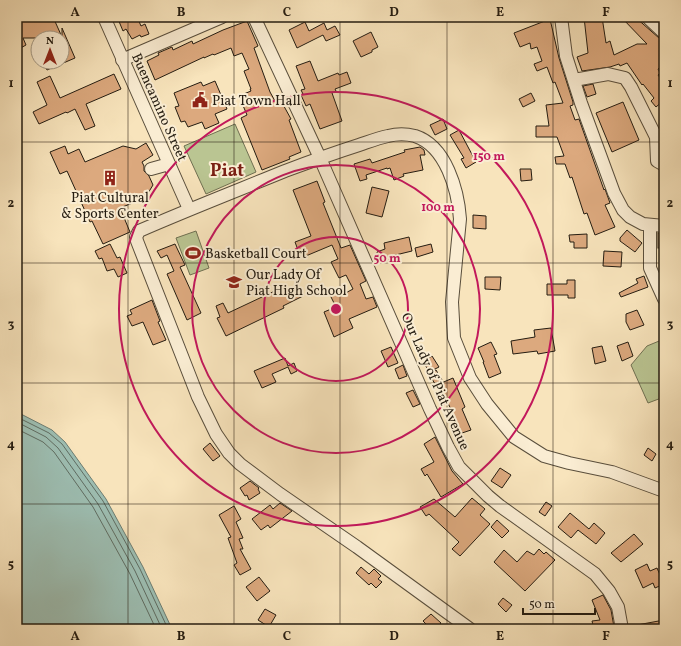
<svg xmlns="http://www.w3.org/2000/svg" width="681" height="646" viewBox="0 0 681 646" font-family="Vollkorn,serif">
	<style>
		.green { fill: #bac592; stroke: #6f7052 }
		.water { fill: #9dbeb2; stroke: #6d7d72 }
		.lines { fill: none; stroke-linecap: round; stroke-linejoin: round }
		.shore { stroke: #606d62; stroke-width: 1 }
		.building { fill: #dca97e; stroke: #241c11 }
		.minor-casing { stroke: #594e3c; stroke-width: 14 }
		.minor { stroke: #faedd3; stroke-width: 12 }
		.grid { fill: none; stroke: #241c11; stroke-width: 1; stroke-opacity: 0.55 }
		.ring { fill: none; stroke: #c2185b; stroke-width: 2 }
		.labels { text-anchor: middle; stroke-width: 4; stroke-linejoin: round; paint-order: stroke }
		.poi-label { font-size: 14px; fill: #241c11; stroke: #faedd3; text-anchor: start }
		.street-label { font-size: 14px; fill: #241c11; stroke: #faedd3 }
		.district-label { font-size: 18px; font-weight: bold; fill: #7a1f14; stroke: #faedd3 }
		.centre { fill: #c2185b; stroke: #faedd3; stroke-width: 2 }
		.ring-label { font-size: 12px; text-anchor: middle; font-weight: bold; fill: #c2185b; stroke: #faedd3; stroke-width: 4; stroke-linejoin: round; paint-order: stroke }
		.neatline { fill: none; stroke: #241c11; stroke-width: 1.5 }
		.grid-label { font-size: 13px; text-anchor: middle; font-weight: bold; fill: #241c11 }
	</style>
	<rect width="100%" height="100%" fill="#f8e4bc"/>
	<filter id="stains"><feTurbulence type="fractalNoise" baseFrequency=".005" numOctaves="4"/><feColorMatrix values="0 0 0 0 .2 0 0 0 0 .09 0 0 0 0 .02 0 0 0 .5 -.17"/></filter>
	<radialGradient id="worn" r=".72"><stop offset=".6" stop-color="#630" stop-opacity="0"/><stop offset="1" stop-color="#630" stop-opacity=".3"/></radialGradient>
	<g class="green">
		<path d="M235,124L256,172L206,194L184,146Z"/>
		<path d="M196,231L209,268L190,275L176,238Z"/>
		<path d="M664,339V397L648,403L631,365L647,346Z"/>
	</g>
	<path class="water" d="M17,412L52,430L65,442L106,499L143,567L172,629H17Z"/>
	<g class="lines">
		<g class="shore">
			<path d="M17,417L49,433L62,444L103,501L140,569L168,629"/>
			<path d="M17,422L46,437L58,448L98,504L135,571L162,629"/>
			<path d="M17,429L43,442L54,452L93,507L130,574L156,629"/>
		</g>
	</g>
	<g class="building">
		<path d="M17,17H53L62,37V28L75,58L47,70L43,62H62V38H23L26,45L17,50Z"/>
		<path d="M122,17H137L141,26L145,24L149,34L141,37L140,35L132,39L126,29L123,31L118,19Z"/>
		<path d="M584,17H602L606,43L610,41L614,55L637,44H647L621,17H635L659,38L664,40V64L658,69L660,73L658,75L664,83V100L656,107L651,101L654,98L643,84L642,85L627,63L620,66L619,64L610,67L582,71L577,57L588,53Z"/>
		<path d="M550,19L559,58L573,102V105L570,106L575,120L579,119L604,190L605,189L610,203L605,205L615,227L595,235L587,213L584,214L572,177L570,178L565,164H556L555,157L564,156L557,137H536V126H549L546,105L563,103L555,82L553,83L547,67L537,71L534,64L542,61L537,47L531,49L530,43L520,47L514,33Z"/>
		<path d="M247,21L258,46L254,48L270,92L275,101L280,99L291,119L289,120L301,152L289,157L290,159L262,170L241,118L247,115L239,96L251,91L250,89H251L244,71L249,69L242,53L234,56L231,48L214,55L213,54L204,58V57L155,80L147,61L159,55L158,53L172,47L173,50L192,41L193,44L223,30Z"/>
		<path d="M305,22L309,31L324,23L327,30L335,26L340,35L326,41L323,35L297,48L289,30Z"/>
		<path d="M371,32L378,47L372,50V52L361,57L353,41Z"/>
		<path d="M310,61L318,81L338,73L339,75L347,72L351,83L335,89L336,91L332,93L342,121L320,129L310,104L306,106L301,95L303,94L301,90L305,89L296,66Z"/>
		<path d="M114,74L121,89L86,104L95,126L85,130L75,109L67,113L66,112L39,124L33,112L47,105L37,82L50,76L60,98Z"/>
		<path d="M215,81L227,109L215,114L219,123L205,129L202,122L188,127L185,121L181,122L175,107L179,106L174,93L201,82L203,86Z"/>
		<path d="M593,84L596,94L587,97L583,86Z"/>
		<path d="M531,93L535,101L523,107L519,99Z"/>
		<path d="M623,102L639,140L612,152L596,113Z"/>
		<path d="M443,119L447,129L435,135L430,125Z"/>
		<path d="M459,130L476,162L466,168L461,159L464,158L450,135Z"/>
		<path d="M146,143L153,155L142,162L144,166V171L149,176L153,185L145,198L120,208L130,232L103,244L92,221L90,222L67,171L60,174L50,152L65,146L68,154L79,149L85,162L123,146L136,149Z"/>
		<path d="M420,147L424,150L425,155H420L423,170L403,174L404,176L394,180L390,168L387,169V168L366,175L367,179L360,181L354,164L370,159L372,163L405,152L404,150Z"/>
		<path d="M520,169H531L532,180L521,181Z"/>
		<path d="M317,181L325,202L323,203L341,248L350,245L366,281L360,284L366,299L373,297L377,307L349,319L353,328L334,337L324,312L336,307L329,293L337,290L340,296L353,289L346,275L339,278L331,262L338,259L332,245L301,258L295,242L311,236L293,190Z"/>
		<path d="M372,187L389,191L382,217L366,213Z"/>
		<path d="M473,215L486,216V229L473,228Z"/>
		<path d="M627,230L642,243L635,252L620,241V238Z"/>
		<rect x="658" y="233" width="6" height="15"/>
		<path d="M587,234V248H574V242H570L569,235Z"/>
		<path d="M409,237L412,251L379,259L377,252L385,249L384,243Z"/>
		<path d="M110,244L117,258L120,257L127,273L118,277L114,269L107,271L102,258L99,259L95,251Z"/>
		<path d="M175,244L185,265L180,267L201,313L187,320L167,274L174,271L167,255L161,258L157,251Z"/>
		<path d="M431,244L433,252L417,257L415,248Z"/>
		<path d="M604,251L622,252L621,267L603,266Z"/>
		<path d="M644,276L648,287L621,297L619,293L638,283L636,279Z"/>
		<path d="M485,277H501L500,290L485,289Z"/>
		<path d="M567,280H575V298H568V295H547V284H567Z"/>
		<path d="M298,286L303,296L283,306L284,308L226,336L217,318L220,317L216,306L223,303L228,313L279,289L281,294Z"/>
		<path d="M152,300L160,321L158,322L166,340L153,345L143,322L132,326L127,316L132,314L130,310Z"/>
		<path d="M637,310L644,325L630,330L626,322V314Z"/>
		<path d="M551,328L555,351L538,354L537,351L513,354L511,341L535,337L534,330Z"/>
		<path d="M491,342L497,354L494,355L501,373L489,378L483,362H484L478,348Z"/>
		<path d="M628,342L633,356L622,361L617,346Z"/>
		<path d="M602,346L606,361L595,364L592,348Z"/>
		<path d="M391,347L398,363L388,367L381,351Z"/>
		<path d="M432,356L439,367L429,372L423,361Z"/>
		<path d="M285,358L288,366L294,363L297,371L291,374L288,367L272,374L276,382L262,388L254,371Z"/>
		<path d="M403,365L407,376L399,379L395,369Z"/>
		<path d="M436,370L442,380L435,384L429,374Z"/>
		<path d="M453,378L465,407L462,409L471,430L459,434L453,420L455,418L439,384Z"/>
		<path d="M413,390L420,404L413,407L406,393Z"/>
		<path d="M435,437L452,471L463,484L441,497L427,474L425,476L421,469L434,462L424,444Z"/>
		<path d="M210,443L220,456L213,461L203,449Z"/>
		<path d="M648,448L656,454L652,461L644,455Z"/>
		<path d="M500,468L511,475L502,488L491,481Z"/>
		<path d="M250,481L259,488L258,489L260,493L249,500L247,495L245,496L240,488Z"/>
		<path d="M472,498L485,509L480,515L490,524L460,556L452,549L459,542L429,514L426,516L420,507L434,499L455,517Z"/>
		<path d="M546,502L552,506L545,516L539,512Z"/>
		<path d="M280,503L292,511L270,528L268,525L261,530L252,519L270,505L273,509Z"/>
		<path d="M234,506L241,519L236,522L243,538L239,539L243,549H240L251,569L240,575L234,565L237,563L228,538L231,537L219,515Z"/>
		<path d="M570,513L589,529L594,523L605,533L596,544L578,530L571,538L558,527Z"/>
		<path d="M497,520L509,531L502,538L491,527Z"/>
		<path d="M634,534L643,544L621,562L611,553Z"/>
		<path d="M539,549L544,554L546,552L555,560L525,591L494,562L504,550L517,562L527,551L534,555Z"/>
		<path d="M647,564L650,571L657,568L664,584L655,588L653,583L643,588L635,570Z"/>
		<path d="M361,567L369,574L374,569L381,576L378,579L382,582L376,588L371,583L369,585L356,573Z"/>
		<path d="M259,577L270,591L257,601L246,587Z"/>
		<path d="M603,595L611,610L614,627L594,629L592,621L600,620L592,600Z"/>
		<path d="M503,598L512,605L506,612L498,604Z"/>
		<path d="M265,609L276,615L269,627L258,620Z"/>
		<path d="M431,614L441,623L436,629H431L423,621Z"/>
		<path d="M664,620V629H637V625Z"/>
	</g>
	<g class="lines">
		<defs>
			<g id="minor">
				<path d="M104,17L189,209"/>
				<path d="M254,17L320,158L430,409L448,447L459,467L488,496L500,506L595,574L609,591L618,607L622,629"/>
				<path d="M561,17L566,56L581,103L614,193L623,210L630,217L643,224L664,226"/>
				<path d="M647,17L664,33"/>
				<path d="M122,60L222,17"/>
				<path d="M574,80L608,74L625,78L631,87L656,137L657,161L664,165"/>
				<path d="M151,169L169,164"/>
				<path d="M650,225V268L664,299"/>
				<path d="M470,629L357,547L280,494L240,464L229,453L216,434L198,397L137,241L136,237L139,231C187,210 236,191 285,171C309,162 334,153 359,145C368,142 378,138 388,136C396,134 407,134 415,136C446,146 458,190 460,219L452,302L454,338L470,378L487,404L514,437L544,456L569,463L612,472L664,491"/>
			</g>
		</defs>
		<use href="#minor" class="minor-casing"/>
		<use href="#minor" class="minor"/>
	</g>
	<path class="grid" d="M128,17V629M234,17V629M340,17V629M447,17V629M553,17V629M17,142H664M17,263H664M17,383H664M17,504H664"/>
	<g class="ring">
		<circle cx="336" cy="309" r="72"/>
		<circle cx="336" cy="309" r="144"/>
		<circle cx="336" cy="309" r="217"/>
	</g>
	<defs>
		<symbol id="civic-bare" viewBox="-9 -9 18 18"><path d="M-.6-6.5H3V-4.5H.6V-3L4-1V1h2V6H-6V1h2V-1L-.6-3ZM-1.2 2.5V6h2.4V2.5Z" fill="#8f2418" stroke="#faedd3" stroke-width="2.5" paint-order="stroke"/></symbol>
		<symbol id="building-bare" viewBox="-9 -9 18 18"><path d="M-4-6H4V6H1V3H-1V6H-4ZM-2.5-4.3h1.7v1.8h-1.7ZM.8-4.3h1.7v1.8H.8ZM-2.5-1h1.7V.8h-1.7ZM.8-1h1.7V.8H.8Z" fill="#8f2418" stroke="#faedd3" stroke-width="2.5" paint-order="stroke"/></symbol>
		<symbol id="stadium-bare" viewBox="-9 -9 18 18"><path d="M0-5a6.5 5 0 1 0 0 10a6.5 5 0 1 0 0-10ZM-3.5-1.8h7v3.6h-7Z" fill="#8f2418" stroke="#faedd3" stroke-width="2.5" paint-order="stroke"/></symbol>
		<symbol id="school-bare" viewBox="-9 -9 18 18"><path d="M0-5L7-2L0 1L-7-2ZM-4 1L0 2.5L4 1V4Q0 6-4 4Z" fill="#8f2418" stroke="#faedd3" stroke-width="2.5" paint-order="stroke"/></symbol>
	</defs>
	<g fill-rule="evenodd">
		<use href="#civic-bare" x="189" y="89" width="22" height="22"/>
		<use href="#building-bare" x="99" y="167" width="22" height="22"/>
		<use href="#stadium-bare" x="182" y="242" width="22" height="22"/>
		<use href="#school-bare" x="223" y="271" width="22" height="22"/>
	</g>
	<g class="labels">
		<g class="poi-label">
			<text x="212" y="105">Piat Town Hall</text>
			<text x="110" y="202" text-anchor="middle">Piat Cultural<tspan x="110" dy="16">&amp; Sports Center</tspan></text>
			<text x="205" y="258">Basketball Court</text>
			<text x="246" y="279">Our Lady Of<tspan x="246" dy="16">Piat High School</tspan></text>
		</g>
		<g class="street-label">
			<text transform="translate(160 107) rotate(66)" y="5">Buencamino Street</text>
			<text transform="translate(436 381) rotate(66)" y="5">Our Lady of Piat Avenue</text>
		</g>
		<g class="district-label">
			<text x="227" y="176">Piat</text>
		</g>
	</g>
	<circle cx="336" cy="309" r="6" class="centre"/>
	<g class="ring-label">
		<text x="489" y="160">150 m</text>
		<text x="438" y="211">100 m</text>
		<text x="387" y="262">50 m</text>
	</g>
	<rect width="681" height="646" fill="none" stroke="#f8e4bc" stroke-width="44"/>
	<g transform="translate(50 50)"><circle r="19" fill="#faedd3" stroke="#a49985"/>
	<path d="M0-3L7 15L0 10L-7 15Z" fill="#8f2418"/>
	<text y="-6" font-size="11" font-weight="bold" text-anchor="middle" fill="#241c11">N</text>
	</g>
	<path d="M523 608v6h72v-6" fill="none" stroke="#241c11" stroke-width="2"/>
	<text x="529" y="608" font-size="12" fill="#241c11" stroke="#faedd3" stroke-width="3" paint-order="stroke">50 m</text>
	<rect x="22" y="22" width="637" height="602" class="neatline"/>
	<g class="grid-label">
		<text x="75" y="16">A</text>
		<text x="181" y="16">B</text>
		<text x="287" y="16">C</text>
		<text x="394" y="16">D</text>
		<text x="500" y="16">E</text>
		<text x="606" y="16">F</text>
		<text x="11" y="87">1</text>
		<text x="670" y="87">1</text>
		<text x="11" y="207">2</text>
		<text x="670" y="207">2</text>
		<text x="11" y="328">3</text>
		<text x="670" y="328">3</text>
		<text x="11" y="448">4</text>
		<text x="670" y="448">4</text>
		<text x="11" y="568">5</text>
		<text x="670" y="568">5</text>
		<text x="75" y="640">A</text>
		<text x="181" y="640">B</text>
		<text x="287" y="640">C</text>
		<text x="394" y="640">D</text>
		<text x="500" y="640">E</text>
		<text x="606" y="640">F</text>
	</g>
	<rect width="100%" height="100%" filter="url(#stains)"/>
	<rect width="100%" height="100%" fill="url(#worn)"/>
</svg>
